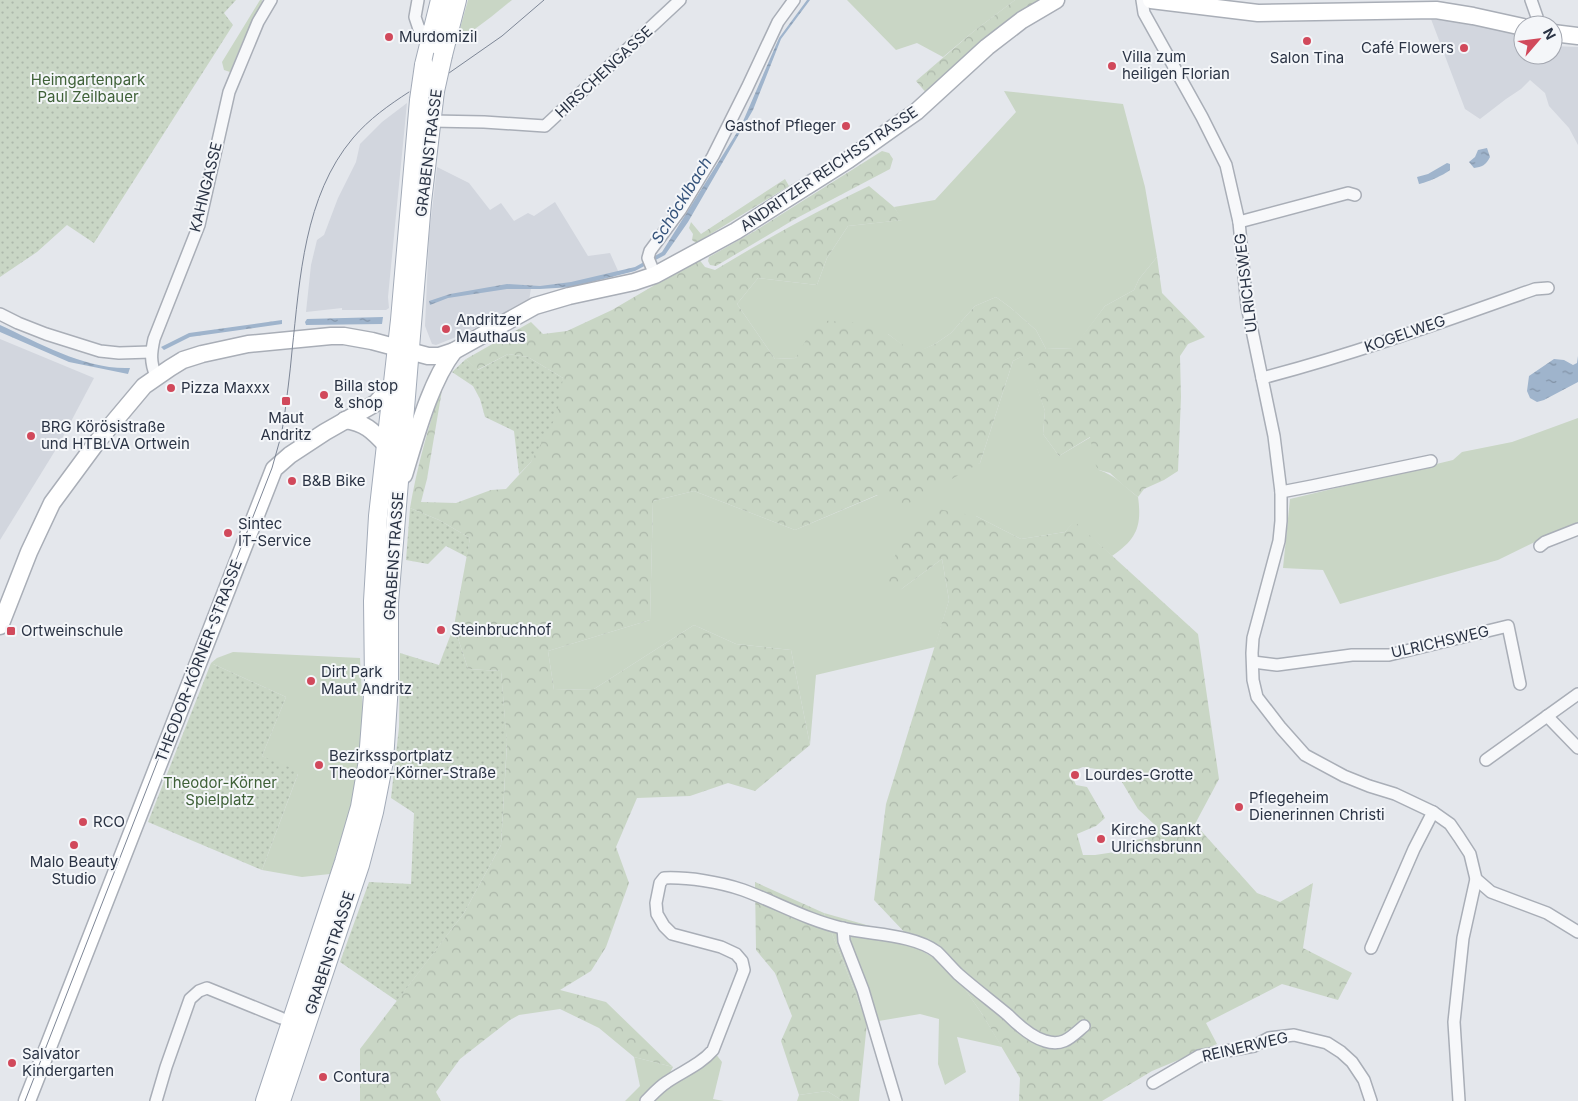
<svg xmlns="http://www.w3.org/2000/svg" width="1578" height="1101" viewBox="0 0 1578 1101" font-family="Inter,sans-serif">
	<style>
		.built { fill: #d2d6de }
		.grass { fill: #c9d6c5 }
		.forest { fill: url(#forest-crowns); fill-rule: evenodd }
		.park { fill: url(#park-dots) }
		.water { fill: url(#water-ripples) }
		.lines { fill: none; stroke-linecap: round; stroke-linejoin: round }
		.street-casing { stroke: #a9aeb7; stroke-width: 14 }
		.secondary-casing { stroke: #a9aeb7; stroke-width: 19 }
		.primary-casing { stroke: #a3abb8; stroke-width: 20 }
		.street { stroke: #f7f8fa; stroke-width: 11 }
		.secondary { stroke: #fff; stroke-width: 16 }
		.primary { stroke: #fff; stroke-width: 18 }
		.tram { stroke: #7d8696; stroke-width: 1 }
		.primary-bridge-casing { stroke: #a3abb8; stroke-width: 20; stroke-linecap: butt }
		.primary-bridge { stroke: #fff; stroke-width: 18 }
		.poi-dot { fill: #d1495b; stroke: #f4f6f9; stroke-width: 2 }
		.labels { text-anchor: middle; stroke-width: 4; stroke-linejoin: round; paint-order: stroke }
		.poi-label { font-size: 15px; fill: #2b3445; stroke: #f4f6f9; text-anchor: start }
		.street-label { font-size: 15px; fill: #2b3445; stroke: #f4f6f9 }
		.park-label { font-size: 15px; fill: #3f6138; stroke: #f4f6f9 }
		.water-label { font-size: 16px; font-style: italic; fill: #34527a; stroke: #f4f6f9 }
	</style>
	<defs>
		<pattern id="forest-crowns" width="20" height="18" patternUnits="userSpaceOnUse" patternTransform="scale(1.25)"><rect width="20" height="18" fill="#c9d6c5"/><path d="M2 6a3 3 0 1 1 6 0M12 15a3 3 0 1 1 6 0" fill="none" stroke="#adb8ab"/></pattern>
		<pattern id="park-dots" width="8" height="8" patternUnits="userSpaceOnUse" patternTransform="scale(1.25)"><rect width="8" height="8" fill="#c9d6c5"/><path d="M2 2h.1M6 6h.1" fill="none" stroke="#adb8ab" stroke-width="1.8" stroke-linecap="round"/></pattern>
		<pattern id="water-ripples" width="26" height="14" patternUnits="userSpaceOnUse" patternTransform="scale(1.25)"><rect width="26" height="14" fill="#9fb4cc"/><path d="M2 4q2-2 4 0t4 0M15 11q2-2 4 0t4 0" fill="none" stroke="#8293a7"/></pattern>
	</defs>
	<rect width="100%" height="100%" fill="#e4e7ec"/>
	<g class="built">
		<path d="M1431,19L1473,24L1517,34L1523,39V55H1553V46L1578,47V145L1569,128L1549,106L1545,93L1530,80L1521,89L1506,99L1480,119L1465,109Z"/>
		<path d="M407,103L388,297L389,308L386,310H342V308L306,312L311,265L317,240L324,235L338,198L356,162L360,144L382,122Z"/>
		<path d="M437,167L469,183L490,210L501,203L514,221L528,213L534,216L555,202L588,256L610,253L619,273L571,284L531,288L529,301L461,335L436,345L432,344L425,326L429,236Z"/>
		<path d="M0,339L94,378L58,446L0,540Z"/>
	</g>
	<g class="grass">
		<path d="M260,0H262L263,5L244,38L230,72L224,70L222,62Z"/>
		<path d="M468,0H512L491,17L456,43Z"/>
		<path d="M847,0H1015L974,31L943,57L917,43L896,50Z"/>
		<path d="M1004,91L1123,104L1145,187L1157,257L1139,279L1134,290L1105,306L1074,348L1046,349L1036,330L1011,308L996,297L975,306L951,333L935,344L914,354L888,334L795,358L775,359L737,304L758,278L817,285L827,258L848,226L902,220L894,207L935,200L1016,112Z"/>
		<path d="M1026,354L1045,411L1043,434L1059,456L1091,437L1099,470C1115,475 1125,487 1138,497C1142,526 1137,539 1112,556L1074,522L1065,532L1021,539L976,516L900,590L942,559L949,600L935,647L816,675L810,745L791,650L736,644L694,625L594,689L554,690L548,651L650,620L653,501L694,491L795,530L878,495L980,463L1013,361Z"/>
		<path d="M1578,418V525L1541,539L1498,560L1340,604L1323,570L1283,568L1290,499L1453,460L1462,452L1512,442Z"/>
		<path d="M233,652L360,658L363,712L362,720V740L356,789L330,874L302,877L262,870L298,774L262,756L286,697L211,663L217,658Z"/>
		<path d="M824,913L909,937L922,951L950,967L982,1014L1002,1047L957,1037L966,1072L945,1085L938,1064L939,1019L920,1014L867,1023Z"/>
		<path d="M715,1053L722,1062L713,1099L724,1101H625L640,1086L634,1057L673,1067L665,1082Z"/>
		<path d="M827,1091L843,1101H797L799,1095Z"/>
	</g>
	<g class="forest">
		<path d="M1015,0H1042C998,23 964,61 928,95L916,81L974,31Z"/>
		<path d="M882,151L889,153L893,159L890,169L795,219L716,266L710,265L708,261L709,257L755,231Z"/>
		<path d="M785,179L789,186L696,243L692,240L693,234L689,228L691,222L701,234Z"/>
		<path d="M869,186L894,207L903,220L848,226L827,258L817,285L758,278L737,304L775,359L796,358L817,320L857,323L888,334L914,353L935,344L951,333L975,306L996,297L1011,308L1036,330L1046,349L1073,348L1105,306L1134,290L1139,279L1157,257L1162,293L1205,337L1188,344L1180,356L1181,397L1178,471L1164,480L1144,489L1138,497L1123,485L1110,473L1099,470L1096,466L1090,437L1059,456L1043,434L1045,411L1025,355L1013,361L980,463L904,506L877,495L795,530L694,491L653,501L650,620L548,651L554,690L594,689L694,625L736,644L791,650L810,745L755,791L728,783L690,796L637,798L616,847L629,883L606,947L591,971L560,990L606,1002L673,1067L634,1057L599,1028L560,1009L519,1015L510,1020L460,1059L436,1092L441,1101H360V1049L464,913L501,845L507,745L501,671L468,669L454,626L470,538L439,520L410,508C417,467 428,428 441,389L442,390L427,479L421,502L456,503L491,490L506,489L531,462L563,378L528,357L508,354L477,370L466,359L531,322L543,334L567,331L612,310L653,286L695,254L705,267L715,270C765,240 816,211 869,186Z"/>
		<path d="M938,509L976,516L1021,539L1065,532L1074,521L1198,634L1219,779L1195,824L1257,893L1280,902L1313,883L1303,948L1352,973L1338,1000L1282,984L1206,1023L1217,1044L1152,1071L1102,1101H1019L1020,1078L982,1014L934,944L909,937L874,900L886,804L949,600L942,559L900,590L884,581L901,542ZM1083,767L1116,772L1138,809L1156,826L1150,837L1126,842L1115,852L1095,855H1083L1077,834L1096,826L1105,818L1087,787L1076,785L1071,774L1075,770Z"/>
		<path d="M755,882L824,913L867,1023L859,1101H843L827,1091L799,1095L781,1041L792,1016L775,973L756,950Z"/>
	</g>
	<g class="park">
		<path d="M0,0H236L224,13L233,25L94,243L67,225L37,252L0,277Z"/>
		<path d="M508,354L528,357L563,378L557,415L531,462L519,474L514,431L485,417L480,399L473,386L452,372L466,359L478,370Z"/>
		<path d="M410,508L439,520L470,538L467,557L446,546L428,564L406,560Z"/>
		<path d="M454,626L468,669L501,671L507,742L501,845L464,913L397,1001L340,962L369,882L411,884L414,813L391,798L399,727L400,653L439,665Z"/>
		<path d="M211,663L286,697L262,756L299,771L262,870L148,822Z"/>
	</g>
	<g class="water">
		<path d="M807,0H810L781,39L753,110L688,222L665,255L635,271L572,287L540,289H507L448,298L430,305L429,301L450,294L507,284L540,286L571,282L635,267L662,252L741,126L779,38Z"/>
		<path d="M1487,148L1490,157C1486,165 1482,167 1474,168L1469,162L1475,157L1478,150Z"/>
		<path d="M1447,163L1450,164V170C1444,175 1426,183 1419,184L1417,177L1428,174Z"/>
		<path d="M383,317L382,324L306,325L305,322L307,319Z"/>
		<path d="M282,320V324L190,337L164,350L161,347L189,333Z"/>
		<path d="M0,325C39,343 86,370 130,368L128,374L69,362L0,332Z"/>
		<path d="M1578,356V382L1544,400L1537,402L1530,398L1527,391L1529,376L1554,359L1564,360L1573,365L1577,363Z"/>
	</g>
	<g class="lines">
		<defs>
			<g id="street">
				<path d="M418,0L415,17L419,29L431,35"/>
				<path d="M1142,0L1144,13L1202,117L1226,165L1239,222L1247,306L1274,436L1281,492V521L1279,541L1253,638L1252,653L1253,680L1257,697L1281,728L1305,755L1344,776L1369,786L1395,794L1433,812L1450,824L1459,837L1470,854L1476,879L1491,892L1547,913L1578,932"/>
				<path d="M1531,0L1537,17L1535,25"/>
				<path d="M431,121L484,122L545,126L680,0"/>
				<path d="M1239,222L1348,193L1355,195"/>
				<path d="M655,275L648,258L650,251L681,209L713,156L747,88L778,22L794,0"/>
				<path d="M0,314L18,323L46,334L100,351L119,353L151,352"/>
				<path d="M156,376C150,362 151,353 154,339L199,225L229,92L258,22L271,0"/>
				<path d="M1262,378C1355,354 1445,321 1535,289L1548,288"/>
				<path d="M1281,492L1312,486L1431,461"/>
				<path d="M1540,546L1545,542L1578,529"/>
				<path d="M1253,662L1277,665L1352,655H1389L1508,626L1520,684"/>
				<path d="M1547,716L1578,748"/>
				<path d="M1486,760L1578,694"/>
				<path d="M843,928L844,941L863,990L896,1101"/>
				<path d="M1371,948L1414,849L1433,812"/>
				<path d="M1153,1083L1199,1056L1254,1046L1269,1038L1294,1035L1327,1043L1341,1052L1352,1062L1364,1080L1371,1101"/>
				<path d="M156,1101L166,1067L190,999L199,991L207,988L281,1018"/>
				<path d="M646,1101C652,1095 659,1087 667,1082C683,1071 700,1065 713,1050L744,970L742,961L736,954L721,947L672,934L664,926L657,914L656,903L660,883L664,878C688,877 720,882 743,890C776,902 807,920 842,928C871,935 913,934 937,952C944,959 951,967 958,974C974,988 991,1001 1008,1015C1018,1025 1031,1037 1045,1041C1063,1047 1071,1037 1084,1026"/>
				<path d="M1459,1101L1454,1022L1463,938L1476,879"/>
			</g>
			<g id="secondary">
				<path d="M1151,0L1258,13L1436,10L1473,16L1523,27"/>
				<path d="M1553,33L1578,36"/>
				<path d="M345,420C365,423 372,430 386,445"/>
				<path d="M404,475C416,436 430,382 454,351"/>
				<path d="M0,626L29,552L52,503L97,442L144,386L170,368L183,360L202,354L248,344L331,336H344L372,341L428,356H439L454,351L535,306L569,296L634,282L655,275L736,231L848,160L893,128L916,112L987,47L1022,20L1056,0"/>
				<path d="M27,1101L274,469L290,455L325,432L376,403L392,385"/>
			</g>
			<g id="primary">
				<path d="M443,55L457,0"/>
				<path d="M424,65L440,0"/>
				<path d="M265,1101L344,862L360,807L368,760L374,682L373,601L378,516L400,320L419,100"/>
				<path d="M281,1101L360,865L374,812L384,761L389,684V603L422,202L435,91"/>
			</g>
		</defs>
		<use href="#street" class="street-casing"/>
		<use href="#secondary" class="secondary-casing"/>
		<use href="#primary" class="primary-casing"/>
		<use href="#street" class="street"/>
		<use href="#secondary" class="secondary"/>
		<use href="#primary" class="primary"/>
		<g class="tram">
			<path d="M449,73L502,36L544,0"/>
			<path d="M25,1101L272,468L281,436L284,419C287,396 290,374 292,351C300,278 304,196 353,138C369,119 389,105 409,92"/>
		</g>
		<defs>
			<g id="primary-bridge">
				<path d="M435,91L443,55"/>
				<path d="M419,100L424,65"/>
			</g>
		</defs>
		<use href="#primary-bridge" class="primary-bridge-casing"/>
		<use href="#primary-bridge" class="primary-bridge"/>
	</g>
	<g class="poi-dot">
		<circle cx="389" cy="37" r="5"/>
		<circle cx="1307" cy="41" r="5"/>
		<circle cx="1464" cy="48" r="5"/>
		<circle cx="1112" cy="66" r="5"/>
		<circle cx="846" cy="126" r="5"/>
		<circle cx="446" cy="329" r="5"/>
		<circle cx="171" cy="388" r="5"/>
		<circle cx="324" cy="395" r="5"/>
		<rect x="281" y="396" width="10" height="10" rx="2.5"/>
		<circle cx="31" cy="436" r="5"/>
		<circle cx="292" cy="481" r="5"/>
		<circle cx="228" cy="533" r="5"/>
		<circle cx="441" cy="630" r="5"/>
		<rect x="6" y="626" width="10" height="10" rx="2.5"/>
		<circle cx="311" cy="681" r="5"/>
		<circle cx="319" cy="765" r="5"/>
		<circle cx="1075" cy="775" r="5"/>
		<circle cx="1239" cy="807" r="5"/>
		<circle cx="83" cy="822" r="5"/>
		<circle cx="1101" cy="839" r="5"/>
		<circle cx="74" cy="845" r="5"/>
		<circle cx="12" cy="1063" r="5"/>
		<circle cx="323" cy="1077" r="5"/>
	</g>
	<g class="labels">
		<g class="poi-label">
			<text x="399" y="42">Murdomizil</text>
			<text x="1454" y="53" text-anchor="end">Café Flowers</text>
			<text x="1122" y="62">Villa zum<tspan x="1122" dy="17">heiligen Florian</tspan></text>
			<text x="1307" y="63" text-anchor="middle">Salon Tina</text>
			<text x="836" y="131" text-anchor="end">Gasthof Pfleger</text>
			<text x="456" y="325">Andritzer<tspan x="456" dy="17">Mauthaus</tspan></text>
			<text x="334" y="391">Billa stop<tspan x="334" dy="17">&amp; shop</tspan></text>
			<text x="181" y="393">Pizza Maxxx</text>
			<text x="286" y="423" text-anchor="middle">Maut<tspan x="286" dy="17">Andritz</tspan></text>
			<text x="41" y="432">BRG Körösistraße<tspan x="41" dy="17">und HTBLVA Ortwein</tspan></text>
			<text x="302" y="486">B&amp;B Bike</text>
			<text x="238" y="529">Sintec<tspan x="238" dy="17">IT-Service</tspan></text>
			<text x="451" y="635">Steinbruchhof</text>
			<text x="21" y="636">Ortweinschule</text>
			<text x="321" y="677">Dirt Park<tspan x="321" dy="17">Maut Andritz</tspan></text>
			<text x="329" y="761">Bezirkssportplatz<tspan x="329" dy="17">Theodor-Körner-Straße</tspan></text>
			<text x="1085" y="780">Lourdes-Grotte</text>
			<text x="1249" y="803">Pflegeheim<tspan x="1249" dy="17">Dienerinnen Christi</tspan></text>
			<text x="93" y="827">RCO</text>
			<text x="1111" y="835">Kirche Sankt<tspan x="1111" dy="17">Ulrichsbrunn</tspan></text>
			<text x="74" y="867" text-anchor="middle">Malo Beauty<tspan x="74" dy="17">Studio</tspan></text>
			<text x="22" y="1059">Salvator<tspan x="22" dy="17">Kindergarten</tspan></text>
			<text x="333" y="1082">Contura</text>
		</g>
		<g class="street-label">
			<text transform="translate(604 72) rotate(-43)" y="5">HIRSCHENGASSE</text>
			<text transform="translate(429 153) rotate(-83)" y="5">GRABENSTRASSE</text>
			<text transform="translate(829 169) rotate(-34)" y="5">ANDRITZER REICHSSTRASSE</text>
			<text transform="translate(206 187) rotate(-76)" y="5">KAHNGASSE</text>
			<text transform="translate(1246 283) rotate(-97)" y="5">ULRICHSWEG</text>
			<text transform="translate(1405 334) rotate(-19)" y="5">KOGELWEG</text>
			<text transform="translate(394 556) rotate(-86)" y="5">GRABENSTRASSE</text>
			<text transform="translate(1440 642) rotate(-13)" y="5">ULRICHSWEG</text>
			<text transform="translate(199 661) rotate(-69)" y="5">THEODOR-KÖRNER-STRASSE</text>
			<text transform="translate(330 953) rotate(-72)" y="5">GRABENSTRASSE</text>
			<text transform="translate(1245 1047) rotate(-13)" y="5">REINERWEG</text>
		</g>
		<g class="park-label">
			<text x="88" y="85">Heimgartenpark<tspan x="88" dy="17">Paul Zeilbauer</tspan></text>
			<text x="220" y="788">Theodor-Körner<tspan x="220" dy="17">Spielplatz</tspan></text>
		</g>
		<g class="water-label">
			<text transform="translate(681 200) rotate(-58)" y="6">Schöcklbach</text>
		</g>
	</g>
	<g transform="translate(1538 40) rotate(62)"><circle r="24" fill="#f4f6f9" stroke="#a4a8b1"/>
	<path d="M0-4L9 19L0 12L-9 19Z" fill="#d1495b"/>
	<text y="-8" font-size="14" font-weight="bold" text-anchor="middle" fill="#2b3445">N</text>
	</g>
</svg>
